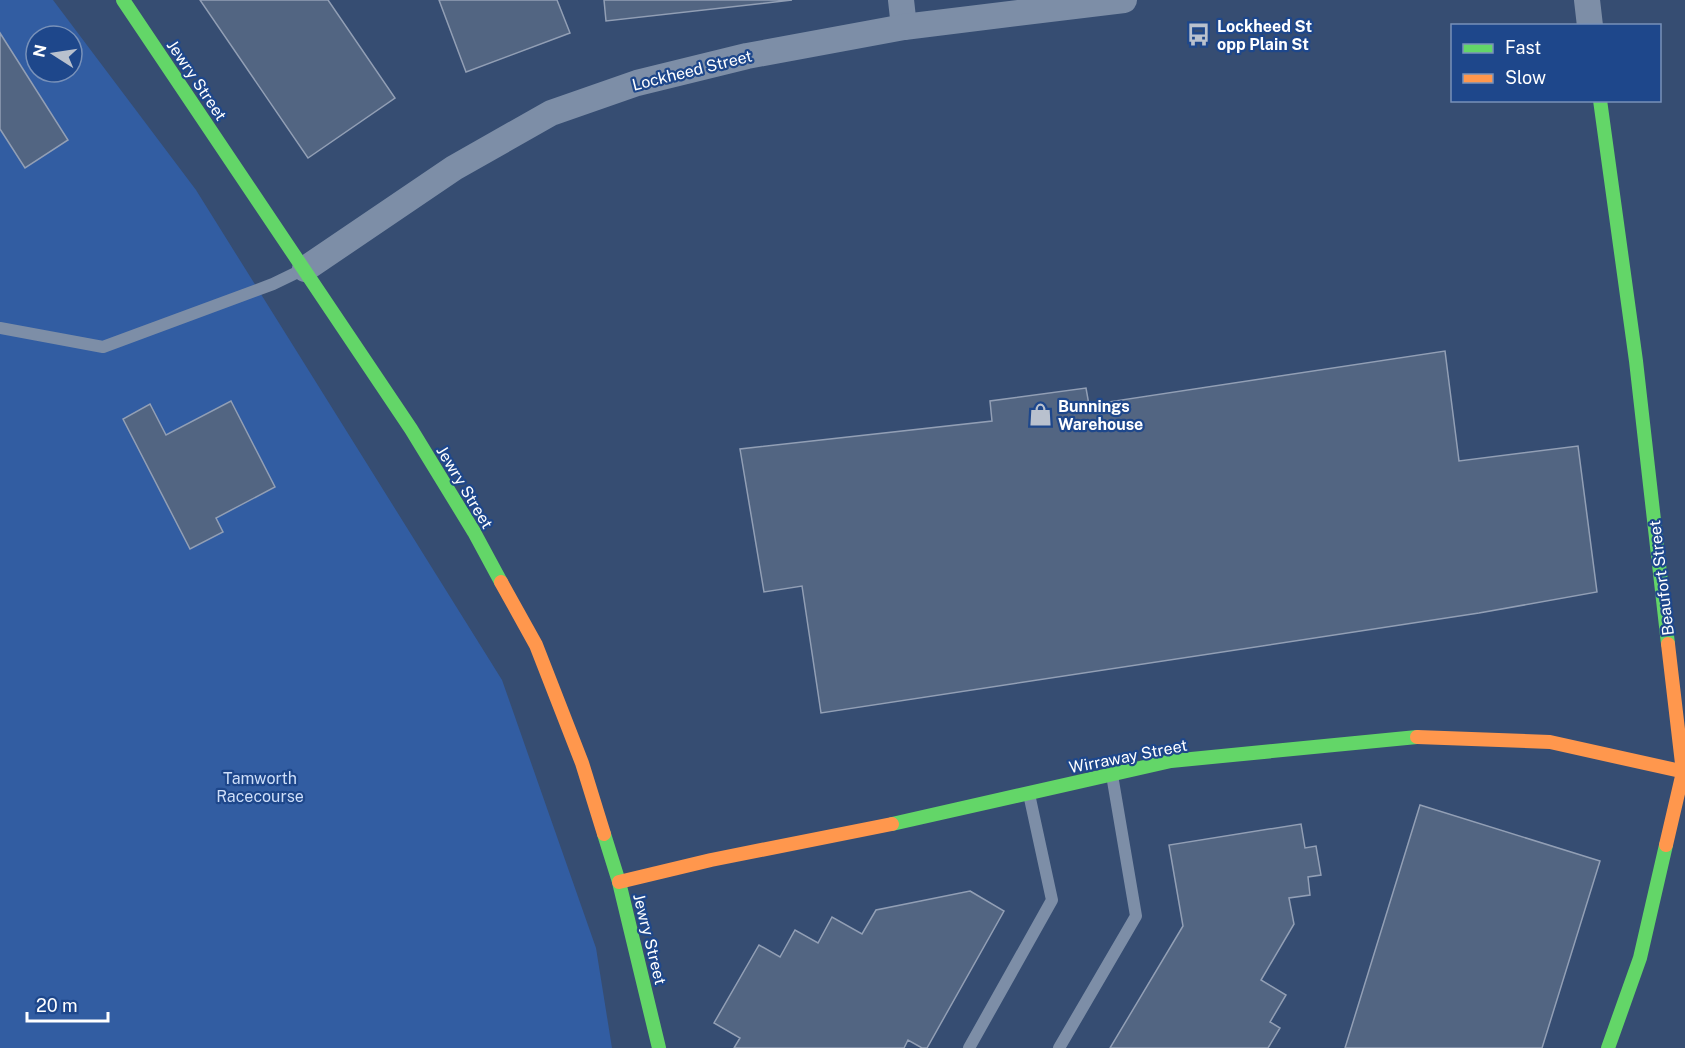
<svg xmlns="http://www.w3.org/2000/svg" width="1685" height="1048" viewBox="0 0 1685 1048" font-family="'Public Sans',sans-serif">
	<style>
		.green { fill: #325da2; fill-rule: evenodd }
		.building { fill: #526582; stroke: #929fb5; stroke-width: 1.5 }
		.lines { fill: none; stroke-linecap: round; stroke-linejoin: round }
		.lane { stroke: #7d8ea7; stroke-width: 12 }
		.street { stroke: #7d8ea7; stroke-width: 26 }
		.fast { stroke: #63d668; stroke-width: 14 }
		.slow { stroke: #ff974d; stroke-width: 14 }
		.labels { text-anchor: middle; stroke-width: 4.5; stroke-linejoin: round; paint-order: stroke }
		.poi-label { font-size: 16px; font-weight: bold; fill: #fff; stroke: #1e478b; text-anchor: start }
		.street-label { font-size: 16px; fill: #fff; stroke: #1e478b }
		.park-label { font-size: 16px; fill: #cfdff9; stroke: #1e478b }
	</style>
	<rect width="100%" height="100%" fill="#364d72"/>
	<path class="green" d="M0,0H53L196,190L502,680L596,948L612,1048H0ZM36,36H72V72H36Z"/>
	<g class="building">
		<path d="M200,0H328L395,98L308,158Z"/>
		<path d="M439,0H557L570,33L466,72Z"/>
		<path d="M604,0H792L606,21Z"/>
		<path d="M0,33L68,140L25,168L0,129Z"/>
		<path d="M1445,351L1459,461L1578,446L1597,592L1479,613L821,713L802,586L764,592L740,449L992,421L990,401L1086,388L1089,405Z"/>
		<path d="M231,401L275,487L216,518L223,532L190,549L123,419L150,404L166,435Z"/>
		<path d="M1420,805L1600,861L1542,1048H1345Z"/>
		<path d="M1301,824L1305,848L1316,846L1321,875L1308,877L1310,895L1289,898L1294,924L1261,980L1286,995L1270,1022L1280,1028L1268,1048H1110L1183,926L1169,845Z"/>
		<path d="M970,891L1004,911L927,1048H922L908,1040L904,1048H734L740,1038L714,1023L759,945L780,957L795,930L818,943L832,917L862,934L876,910Z"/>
	</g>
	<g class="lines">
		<g class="lane">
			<path d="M0,328L103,347L273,284L304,269"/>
			<path d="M969,1048L1052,900L1029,794"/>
			<path d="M1059,1048L1136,916L1112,775"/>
		</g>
		<g class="street">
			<path d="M901,0L904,27"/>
			<path d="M1587,0L1590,26"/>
			<path d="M305,269L454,168L551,113L637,83L747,56L904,27L1124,0"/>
		</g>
		<g class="fast">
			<path d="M123,0L411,429L474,532L501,582"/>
			<path d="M1600,100L1636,361L1668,644"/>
			<path d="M892,824L1171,761L1417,737"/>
			<path d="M604,834L619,882L659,1048"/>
			<path d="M1608,1048L1640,958L1666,845"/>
		</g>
		<g class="slow">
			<path d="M501,582L536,645L582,763L604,834"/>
			<path d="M1417,737L1550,742L1685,772"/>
			<path d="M1666,845L1683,772L1668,644"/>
			<path d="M619,882L711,860L892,824"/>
		</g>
	</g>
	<defs>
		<symbol id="bus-bare" viewBox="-9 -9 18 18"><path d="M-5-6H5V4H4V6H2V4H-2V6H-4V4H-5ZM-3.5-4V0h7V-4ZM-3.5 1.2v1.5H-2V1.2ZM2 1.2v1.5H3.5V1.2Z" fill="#b9c1ce" stroke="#1e478b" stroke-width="2.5" paint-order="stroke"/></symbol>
		<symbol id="shop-bare" viewBox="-9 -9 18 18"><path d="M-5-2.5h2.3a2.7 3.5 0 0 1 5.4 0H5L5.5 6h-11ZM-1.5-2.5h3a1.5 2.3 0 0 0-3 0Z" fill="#b9c1ce" stroke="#1e478b" stroke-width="2.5" paint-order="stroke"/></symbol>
	</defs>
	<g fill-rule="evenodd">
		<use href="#bus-bare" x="1182" y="18" width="33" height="33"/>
		<use href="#shop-bare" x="1024" y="398" width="33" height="33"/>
	</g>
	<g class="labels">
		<g class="poi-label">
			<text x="1217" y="32">Lockheed St<tspan x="1217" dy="18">opp Plain St</tspan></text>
			<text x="1058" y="412">Bunnings<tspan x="1058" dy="18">Warehouse</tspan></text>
		</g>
		<g class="street-label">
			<text transform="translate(692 70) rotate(-14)" y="6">Lockheed Street</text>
			<text transform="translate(197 80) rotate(56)" y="6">Jewry Street</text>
			<text transform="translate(465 487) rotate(59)" y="6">Jewry Street</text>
			<text transform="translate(1661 578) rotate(-97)" y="6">Beaufort Street</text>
			<text transform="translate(1128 756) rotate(-11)" y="6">Wirraway Street</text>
			<text transform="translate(650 939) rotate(76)" y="6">Jewry Street</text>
		</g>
		<g class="park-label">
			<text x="260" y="784">Tamworth<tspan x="260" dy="18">Racecourse</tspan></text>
		</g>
	</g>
	<rect x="1451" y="24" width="210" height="78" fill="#1e478b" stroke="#7891b9" stroke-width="1.5"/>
	<rect x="1463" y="44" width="30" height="9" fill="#63d668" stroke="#7891b9" stroke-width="1.5"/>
	<text x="1505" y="54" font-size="18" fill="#ffffff">Fast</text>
	<rect x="1463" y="74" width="30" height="9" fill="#ff974d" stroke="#7891b9" stroke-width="1.5"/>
	<text x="1505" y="84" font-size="18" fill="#ffffff">Slow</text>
	<g transform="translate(54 54) rotate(282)"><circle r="28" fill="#1e478b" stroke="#7891b9" stroke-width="1.5"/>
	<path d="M0-4.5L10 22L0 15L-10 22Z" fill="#b9c1ce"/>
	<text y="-9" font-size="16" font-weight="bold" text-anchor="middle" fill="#ffffff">N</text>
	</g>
	<path d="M27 1012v9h81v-9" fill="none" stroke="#ffffff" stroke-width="3"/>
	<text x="36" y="1012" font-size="18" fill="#ffffff" stroke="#1e478b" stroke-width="4.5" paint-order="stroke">20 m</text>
</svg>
